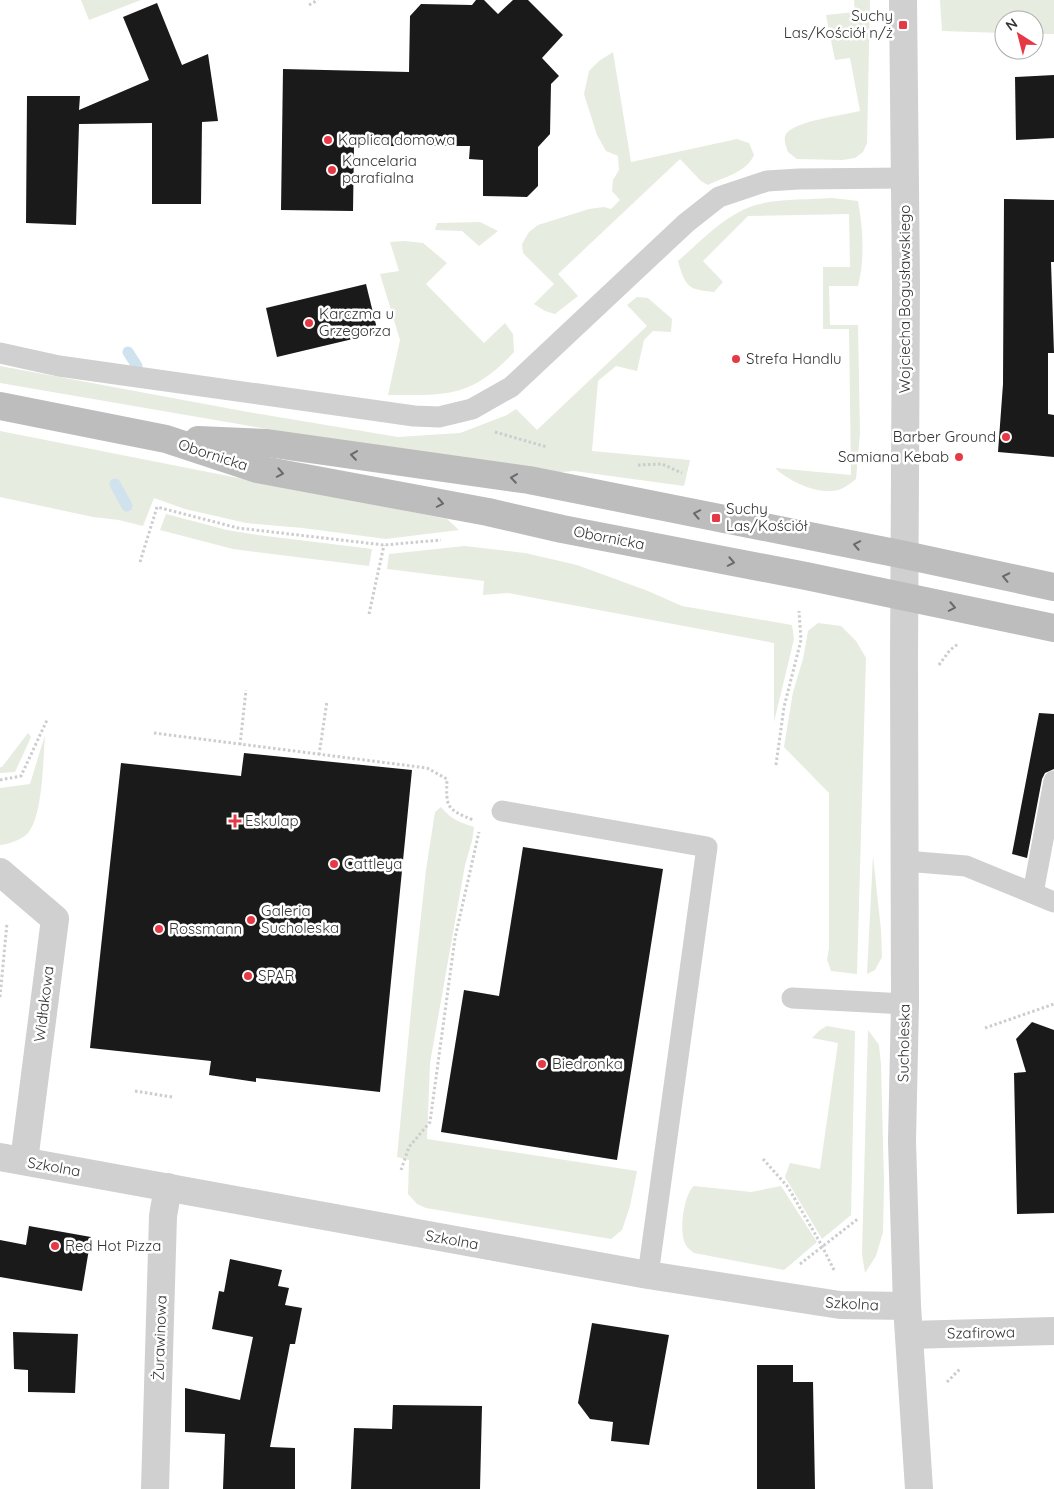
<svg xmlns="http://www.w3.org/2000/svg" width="1054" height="1489" viewBox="0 0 1054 1489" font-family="Quicksand,sans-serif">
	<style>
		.green { fill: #e6ecdf }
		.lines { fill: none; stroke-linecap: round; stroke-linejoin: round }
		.stream { stroke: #cfe2ee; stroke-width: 11 }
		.building { fill: #1a1a1a }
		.path { stroke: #cdcdcd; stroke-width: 3; stroke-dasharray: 2.5 2.5; stroke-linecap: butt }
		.service { stroke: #d0d0d0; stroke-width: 21 }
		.minor { stroke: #d0d0d0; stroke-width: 28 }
		.tertiary { stroke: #d0d0d0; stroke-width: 28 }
		.secondary { stroke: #bdbdbd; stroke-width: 28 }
		.oneway { stroke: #6a6a6a }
		.poi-dot { fill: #e63946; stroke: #fff; stroke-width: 2 }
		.labels { text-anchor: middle; stroke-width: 5; stroke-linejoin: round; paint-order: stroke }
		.poi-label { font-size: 15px; fill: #333; stroke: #fff; text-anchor: start }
		.street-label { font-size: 15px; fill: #333; stroke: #fff }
	</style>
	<rect width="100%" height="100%" fill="#fff"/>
	<g class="green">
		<path d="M81,0H141L89,20Z"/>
		<path d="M854,0H870L867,143L863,152L855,158L842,160L797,159L788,152C786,146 783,139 786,134C794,121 845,115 860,111L850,58L835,60L826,15L855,12Z"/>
		<path d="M940,0H1054V34H1034V20H1004V33L942,31Z"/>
		<path d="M613,52L631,162L737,139L749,143L754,155C747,172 724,177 708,185L701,181L680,159L558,274L578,296L555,314L545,311L534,304L554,284L523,253L522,244L529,232L538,225L589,209L604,207L611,209L620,200L612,191L613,180L619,170L618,156L606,151L597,135L584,94L589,71L599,61Z"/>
		<path d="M832,198L858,201C863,228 865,259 858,286H829L830,325H858L860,433L856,479C852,482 847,486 843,488C823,498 790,482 775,468L851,475L849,329H823V267H850L849,214L748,216L703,261L723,282L714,292C688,290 685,286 678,261C699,243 720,220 745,209C766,198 808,200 832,198Z"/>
		<path d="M480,222L498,231L479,246L462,231L435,230L437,223Z"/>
		<path d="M405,241L423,243L447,263L426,284L484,343L505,323L513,334L514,352C471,398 447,395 388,395L400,340L380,274L399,271L390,242Z"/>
		<path d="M637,297L648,298L672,319L671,332L653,331L644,340L637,371L616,366L598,381L592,451L690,460L684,486L574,471L549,473L412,454L0,383V366L248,412L398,437L460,433L507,415L516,409L537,430L647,326L627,305Z"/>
		<path d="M0,431L447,519L459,530L386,539L303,528L246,523L185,509L154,498L143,526L119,520L93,517L0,497Z"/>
		<path d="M166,514L227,530L258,535L372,549L369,566L233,549L160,530Z"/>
		<path d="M465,546L525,553L577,565L648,591L682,606L792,625L794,639L774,722V643L508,593L483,595L484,581L387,569L389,554Z"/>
		<path d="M818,623L841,626L856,641L866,658L857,974L831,971L827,960L829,948V793L784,747L793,692L803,659L808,631Z"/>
		<path d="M28,733L31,737L15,772L0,773V767H2Z"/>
		<path d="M45,735C43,760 43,815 28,833C23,839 7,845 0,845V788L30,784Z"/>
		<path d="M441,807C452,820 459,822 474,827L472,841L465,865L430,1063L427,1139L637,1171L630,1206L622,1230L611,1239L426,1208L417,1204L408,1194L409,1160L397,1157L414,980L426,870L435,812Z"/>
		<path d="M873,856L881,930L882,957L875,970L867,974Z"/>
		<path d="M827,1026L855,1031L851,1215L822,1239L785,1177L790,1163L820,1169L838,1043L812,1038L820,1030Z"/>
		<path d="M868,1030L879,1045L881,1065L884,1183L883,1232L876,1256L865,1273L862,1254Z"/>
		<path d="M694,1186L751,1192L781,1186L817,1242L784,1270L694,1253C692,1251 687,1248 686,1245C678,1234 684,1193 694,1186Z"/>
	</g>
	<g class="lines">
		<g class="stream">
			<path d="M128,352L137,366"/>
			<path d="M115,484L127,506"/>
		</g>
	</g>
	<g class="building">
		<path d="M476,0H484L498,14L513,0H528L563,35L542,58L559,76L551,84L550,134L538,147V186L527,197L483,196V160L469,159L470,146H354L353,211L281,210L283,69L409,72L410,16L421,4L472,5Z"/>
		<path d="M157,3L182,65L208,54L218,121L202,122L201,204H152V123L79,124L76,225L26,223L27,96H80L79,110L149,80L123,17Z"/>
		<path d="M1054,75V138L1016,140L1015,77Z"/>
		<path d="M1004,199L1054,200V262H1051L1054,353H1048V414L1054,415V457L998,452L1003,384Z"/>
		<path d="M366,284L378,333L277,357L266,308Z"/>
		<path d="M1039,713L1054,714V769L1045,773L1042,779L1027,858L1012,854Z"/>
		<path d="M244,753L412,770L380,1092L256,1078V1082L209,1075L211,1061L90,1048L121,763L241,776Z"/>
		<path d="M523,847L663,869L617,1160L441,1132L464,990L499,996Z"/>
		<path d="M1032,1022L1054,1030V1213L1017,1214L1014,1073L1026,1072L1016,1039Z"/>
		<path d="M29,1226L91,1237L82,1291L0,1277V1240L26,1245Z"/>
		<path d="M230,1259L282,1270L278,1286L289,1288L285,1305L302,1308L295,1344H290L270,1447L295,1448V1489H223L225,1434L185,1432V1388L240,1400L253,1337L212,1329L219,1291L224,1292Z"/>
		<path d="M592,1323L669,1335L649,1445L611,1441L613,1422L590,1419L578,1403Z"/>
		<path d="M13,1332L78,1334L75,1393L28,1392V1370L14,1369Z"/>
		<path d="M757,1365H793V1382H813L815,1489H757Z"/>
		<path d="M393,1405L482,1406L480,1489H351L354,1428L392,1429Z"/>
	</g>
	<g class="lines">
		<g class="path">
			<path d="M309,5L318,0"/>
			<path d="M495,432L547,447"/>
			<path d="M638,465L662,464L682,473"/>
			<path d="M140,562L157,507L238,528L384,545L441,540"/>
			<path d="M369,614L384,545"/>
			<path d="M939,665L950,650L958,644"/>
			<path d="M154,733L427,768L447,779C446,807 446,809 473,820"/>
			<path d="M240,745L246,690"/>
			<path d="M319,755L327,701"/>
			<path d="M776,765L784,707L801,640L799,611"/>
			<path d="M0,780L21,776L47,720"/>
			<path d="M0,997L7,923"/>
			<path d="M985,1028L1054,1004"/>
			<path d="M135,1091L172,1097"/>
			<path d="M763,1159L788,1187L822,1246L834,1270"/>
			<path d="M401,1170L409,1147L430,1122L455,938L479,832"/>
			<path d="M800,1264L859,1218"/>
			<path d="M947,1382L960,1369"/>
		</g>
		<g class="service">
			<path d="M0,353L59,366L414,416L439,417L472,409L511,387L686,223L719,197L767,181L799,179L905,178"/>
			<path d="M502,811L707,847L648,1275"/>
			<path d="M905,861L966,866L1054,902"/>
			<path d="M1033,893L1054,781"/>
			<path d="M792,998L905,1004"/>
		</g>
		<g class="minor">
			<path d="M0,872L55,919L24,1161"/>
			<path d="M0,1157L648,1275L840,1305L907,1306"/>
			<path d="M909,1335L1054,1331"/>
			<path d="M155,1489L163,1216L168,1187"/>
		</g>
		<path class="tertiary" d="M903,0L906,284L904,660L905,1004L902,1141L907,1306L919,1489"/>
		<g class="secondary">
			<path d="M0,406L166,439L257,469L488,512L562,529L806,576L1054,628"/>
			<path d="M198,440L267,443L529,480L905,555L1054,587"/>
		</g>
	</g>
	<defs><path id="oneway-chevron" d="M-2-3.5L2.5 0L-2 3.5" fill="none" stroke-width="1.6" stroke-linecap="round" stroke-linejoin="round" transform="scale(1.25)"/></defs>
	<g class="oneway">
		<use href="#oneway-chevron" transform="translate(354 455) rotate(-172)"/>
		<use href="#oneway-chevron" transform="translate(280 473) rotate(11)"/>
		<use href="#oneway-chevron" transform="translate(514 478) rotate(-172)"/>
		<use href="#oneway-chevron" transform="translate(440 503) rotate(11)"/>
		<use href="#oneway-chevron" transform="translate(697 514) rotate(-169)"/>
		<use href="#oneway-chevron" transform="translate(857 545) rotate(-169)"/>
		<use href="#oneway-chevron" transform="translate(731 562) rotate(11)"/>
		<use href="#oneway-chevron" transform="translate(1006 577) rotate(-168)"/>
		<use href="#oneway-chevron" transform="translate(952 607) rotate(11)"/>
	</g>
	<g class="poi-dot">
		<rect x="898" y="20" width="10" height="10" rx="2.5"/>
		<circle cx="328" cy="140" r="5"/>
		<circle cx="332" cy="170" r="5"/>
		<circle cx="309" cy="323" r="5"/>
		<circle cx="736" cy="359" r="5"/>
		<circle cx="1006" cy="437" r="5"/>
		<circle cx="959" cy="457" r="5"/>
		<rect x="711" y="513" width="10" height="10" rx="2.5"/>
		<path d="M232.5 813.5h5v5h5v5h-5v5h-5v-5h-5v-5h5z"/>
		<circle cx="334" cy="864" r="5"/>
		<circle cx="251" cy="920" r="5"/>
		<circle cx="159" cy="929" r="5"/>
		<circle cx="248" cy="976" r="5"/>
		<circle cx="542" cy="1064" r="5"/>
		<circle cx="55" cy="1246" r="5"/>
	</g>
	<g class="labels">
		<g class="poi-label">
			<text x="893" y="21" text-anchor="end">Suchy<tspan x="893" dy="17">Las/Kościół n/ż</tspan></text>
			<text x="338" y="145">Kaplica domowa</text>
			<text x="342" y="166">Kancelaria<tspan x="342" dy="17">parafialna</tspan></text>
			<text x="319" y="319">Karczma u<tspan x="319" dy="17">Grzegorza</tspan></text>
			<text x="746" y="364">Strefa Handlu</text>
			<text x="996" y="442" text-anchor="end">Barber Ground</text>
			<text x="949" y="462" text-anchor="end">Samiana Kebab</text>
			<text x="726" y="514">Suchy<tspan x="726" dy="17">Las/Kościół</tspan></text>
			<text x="245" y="826">Eskulap</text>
			<text x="344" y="869">Cattleya</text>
			<text x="261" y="916">Galeria<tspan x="261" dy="17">Sucholeska</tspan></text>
			<text x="169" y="934">Rossmann</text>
			<text x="258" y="981">SPAR</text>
			<text x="552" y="1069">Biedronka</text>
			<text x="65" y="1251">Red Hot Pizza</text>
		</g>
		<g class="street-label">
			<text transform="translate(905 299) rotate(-90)" y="5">Wojciecha Bogusławskiego</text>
			<text transform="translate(213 455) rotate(18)" y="5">Obornicka</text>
			<text transform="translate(609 538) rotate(11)" y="5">Obornicka</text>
			<text transform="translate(44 1004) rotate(-83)" y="5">Widłakowa</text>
			<text transform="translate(904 1043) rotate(-89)" y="5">Sucholeska</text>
			<text transform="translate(54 1167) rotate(10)" y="5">Szkolna</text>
			<text transform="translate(452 1240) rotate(10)" y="5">Szkolna</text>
			<text transform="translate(852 1304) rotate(3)" y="5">Szkolna</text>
			<text transform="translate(981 1333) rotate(-1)" y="5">Szafirowa</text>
			<text transform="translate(160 1338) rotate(-88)" y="5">Żurawinowa</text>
		</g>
	</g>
	<g transform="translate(1019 35) rotate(324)"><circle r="24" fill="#ffffff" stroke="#adadad"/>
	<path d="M0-4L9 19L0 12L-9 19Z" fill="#e63946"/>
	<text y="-8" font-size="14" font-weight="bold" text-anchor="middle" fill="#333333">N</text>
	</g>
</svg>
